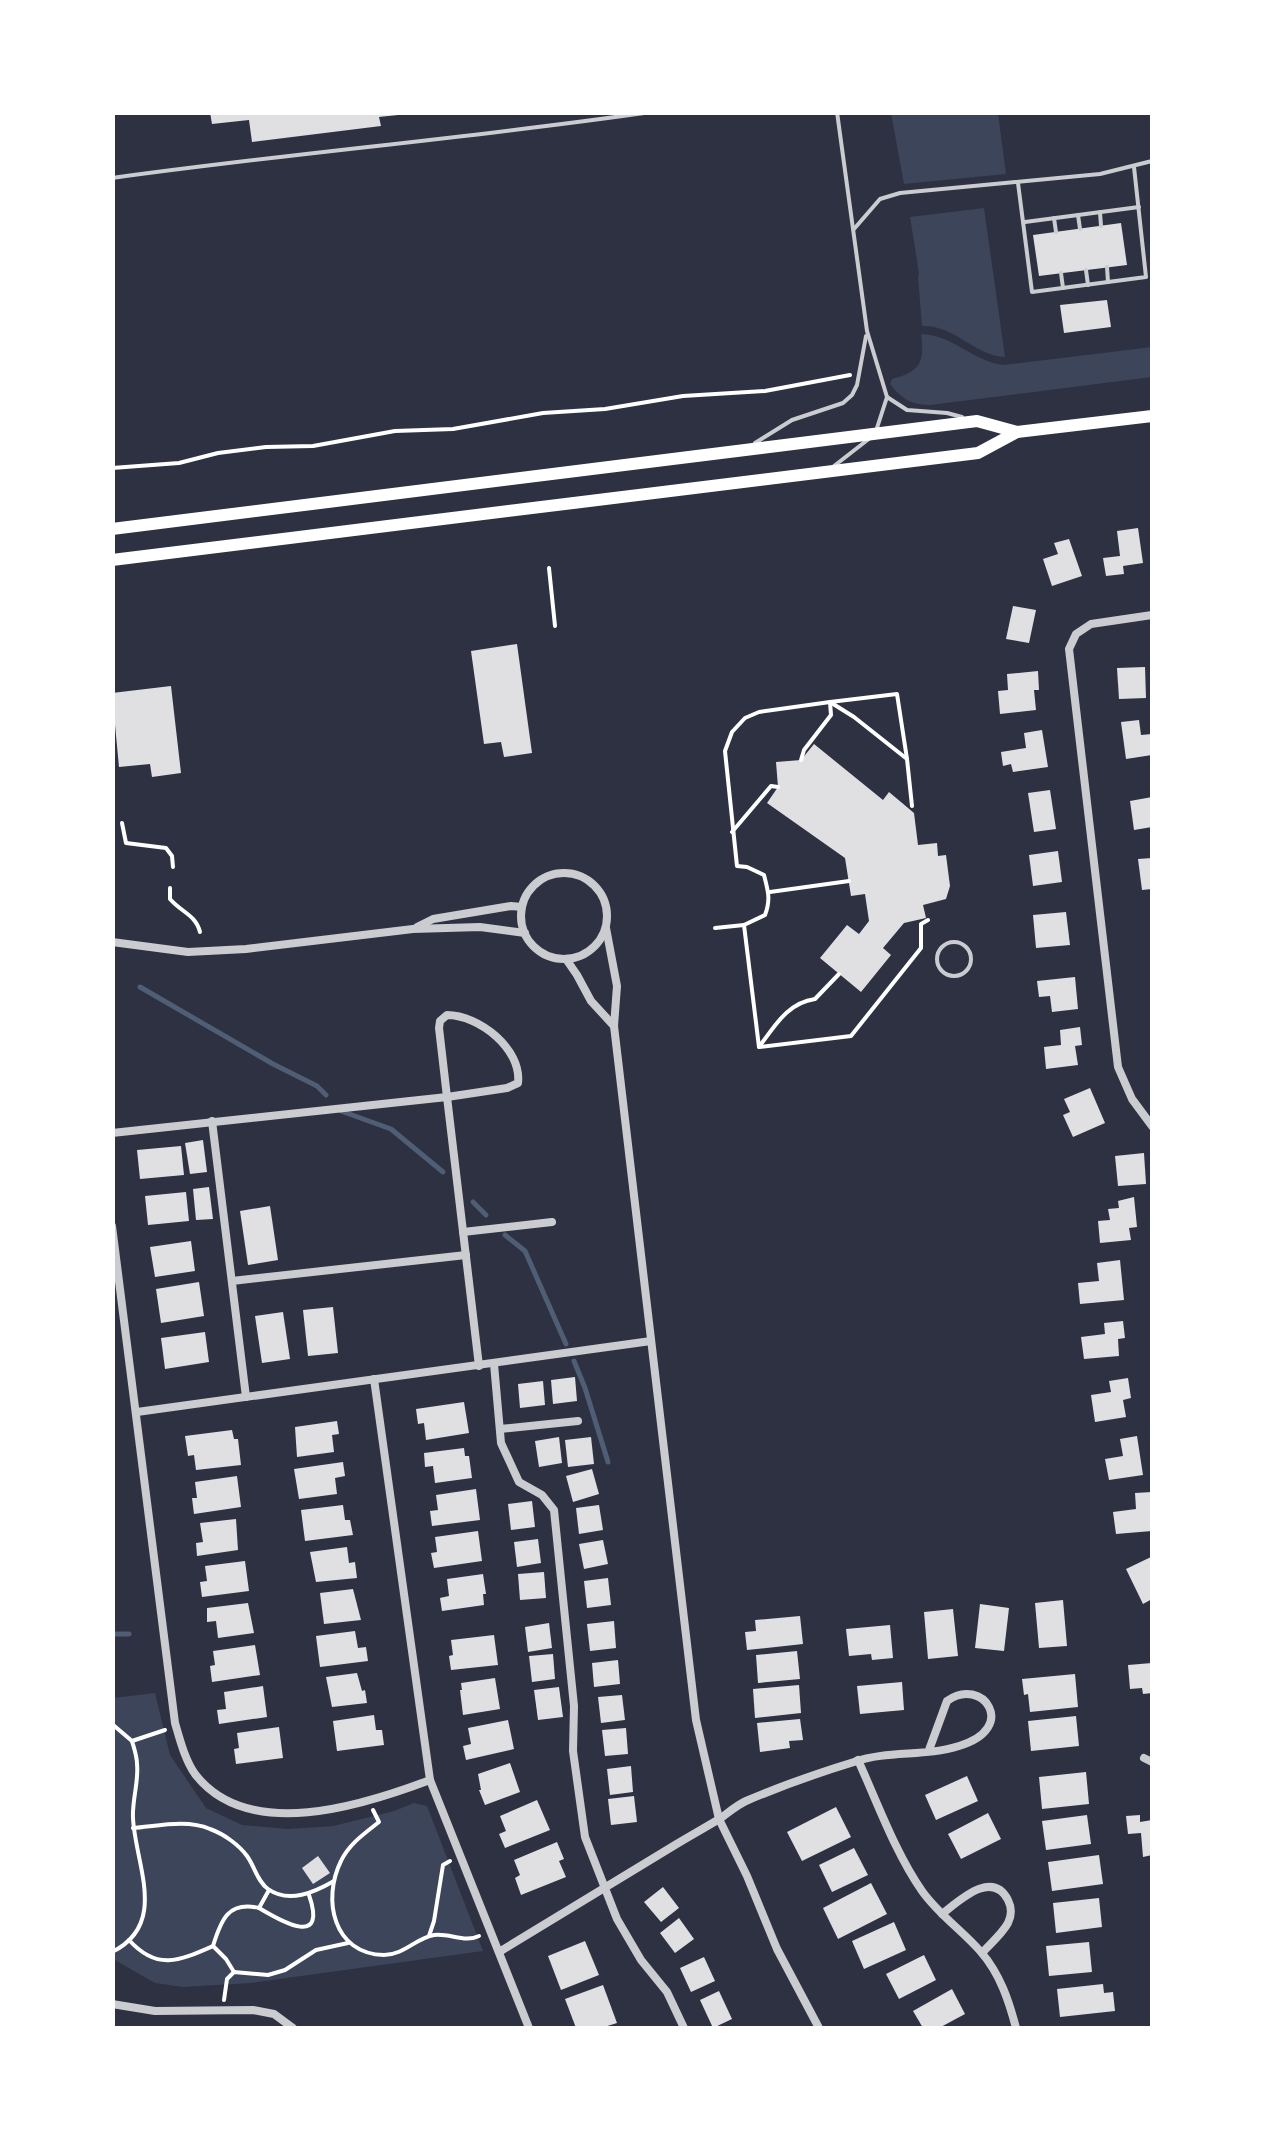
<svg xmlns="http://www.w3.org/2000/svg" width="1265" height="2141" viewBox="0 0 1265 2141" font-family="'DejaVu Sans',sans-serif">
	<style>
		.green { fill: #3c4559 }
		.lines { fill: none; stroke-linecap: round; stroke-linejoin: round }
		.stream { stroke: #4f5d75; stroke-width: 5 }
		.building { fill: #e0e0e3 }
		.path { stroke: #fff; stroke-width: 4 }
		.service { stroke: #caccd0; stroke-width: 4 }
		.minor { stroke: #caccd0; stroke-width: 8 }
		.primary { stroke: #fff; stroke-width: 12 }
	</style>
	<rect width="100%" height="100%" fill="#2d3142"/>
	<g class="green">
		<path d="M891,113H998L1006,174L904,184Z"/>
		<path d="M984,208L1005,357C975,356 955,325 922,326L918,277L919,273L910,217Z"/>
		<path d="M921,334C954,335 972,361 1003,365L1152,347V377L930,405C912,405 901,399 890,384L892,379C920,372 925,362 921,334Z"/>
		<path d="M155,1693L170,1755L206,1808L242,1825L288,1829L333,1826L394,1811L414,1803L427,1806L483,1951L251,1983L183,1987L155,1983L113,1959V1698Z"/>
	</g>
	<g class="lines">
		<g class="stream">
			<path d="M140,987L273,1064L317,1086L326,1095"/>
			<path d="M341,1111L391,1129L443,1172"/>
			<path d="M473,1202L486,1215"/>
			<path d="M505,1235L525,1251L566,1344"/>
			<path d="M574,1361L585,1388L608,1462"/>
			<path d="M112,1634H129"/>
		</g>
	</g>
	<g class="building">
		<path d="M210,112H398V115L379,117L381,126L252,142L249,120L212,124Z"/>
		<path d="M1121,223L1127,265L1039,276L1033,235Z"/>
		<path d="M1107,300L1111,327L1064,333L1060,305Z"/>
		<path d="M1138,528L1143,563L1123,566L1124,574L1106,576L1103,558L1120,556L1117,531Z"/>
		<path d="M1069,539L1082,576L1052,586L1043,559L1058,554L1054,543Z"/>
		<path d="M1013,606L1036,610L1029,643L1006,639Z"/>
		<path d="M517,644L532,753L504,757L501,742L484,744L471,651Z"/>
		<path d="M1145,667L1146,698L1119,699L1117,668Z"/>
		<path d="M1038,671L1039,690H1034L1036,710L1000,714L998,691L1008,690L1007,674Z"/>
		<path d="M171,686L181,773L152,777L150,764L119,767L112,693Z"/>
		<path d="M1139,720L1141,735L1152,734V755L1126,759L1121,722Z"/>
		<path d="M1042,730L1048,767L1013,772L1011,764L1003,766L1001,752L1026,748L1024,733Z"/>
		<path d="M814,744L883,800L889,792L914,813L918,845L937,843L938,856L946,855L950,886L946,899L923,905L926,918L904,923L883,948L891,955L861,992L820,958L847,925L859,934L869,921L865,894L851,896L845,858L767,803L778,787L776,762L801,760Z"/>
		<path d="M1050,790L1056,829L1034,832L1028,793Z"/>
		<path d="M1152,797V827L1134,830L1130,801Z"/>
		<path d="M1058,851L1062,882L1033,886L1029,855Z"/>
		<path d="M1152,858V889L1142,890L1138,859Z"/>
		<path d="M1066,912L1070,945L1036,948L1033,915Z"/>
		<path d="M1075,977L1078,1009L1052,1012L1050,996L1039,997L1037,981Z"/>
		<path d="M1080,1027L1082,1045L1075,1046L1078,1065L1046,1069L1044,1047L1061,1045L1060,1030Z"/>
		<path d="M1090,1088L1105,1123L1073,1137L1063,1115L1070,1112L1064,1099Z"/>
		<path d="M203,1140L207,1172L190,1174L185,1143Z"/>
		<path d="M181,1146L184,1175L140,1179L137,1150Z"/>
		<path d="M1144,1153L1146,1184L1118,1186L1115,1156Z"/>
		<path d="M209,1187L213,1219L196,1220L193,1189Z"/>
		<path d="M186,1192L189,1221L148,1225L145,1196Z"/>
		<path d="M1134,1197L1137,1227L1129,1228L1131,1240L1100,1243L1098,1221L1110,1220L1108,1209L1119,1208L1118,1201Z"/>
		<path d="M270,1206L278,1260L248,1265L240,1211Z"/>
		<path d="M191,1241L195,1271L155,1277L150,1247Z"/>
		<path d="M1120,1260L1124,1300L1080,1304L1078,1283L1099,1281L1097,1263Z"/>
		<path d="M199,1282L204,1316L161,1323L156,1289Z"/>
		<path d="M333,1307L338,1353L308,1356L303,1310Z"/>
		<path d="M283,1312L290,1359L262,1363L255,1316Z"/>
		<path d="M1123,1321L1125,1338L1118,1339L1119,1356L1084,1359L1081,1337L1105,1334L1104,1323Z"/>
		<path d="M205,1332L209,1362L165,1369L161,1338Z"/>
		<path d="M575,1377L577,1401L553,1404L551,1380Z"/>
		<path d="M1128,1378L1131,1398L1123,1400L1126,1417L1095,1422L1091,1395L1111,1392L1109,1381Z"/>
		<path d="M543,1381L545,1405L520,1408L518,1384Z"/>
		<path d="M464,1402L469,1433L426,1440L424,1423L418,1424L416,1409Z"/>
		<path d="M337,1421L339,1434L332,1435L334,1452L297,1457L295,1427Z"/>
		<path d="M232,1430L234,1439H238L241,1465L196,1470L194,1455L188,1456L185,1436Z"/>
		<path d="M1137,1436L1143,1475L1109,1480L1105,1459L1123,1456L1120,1439Z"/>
		<path d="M559,1437L562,1463L539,1467L535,1441Z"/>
		<path d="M591,1437L594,1464L568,1467L565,1440Z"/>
		<path d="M464,1448L465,1456H469L472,1478L435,1483L433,1466L425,1467L424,1453Z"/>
		<path d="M343,1462L345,1476L335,1478L337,1494L299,1499L294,1469Z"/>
		<path d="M592,1469L599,1494L573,1502L566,1476Z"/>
		<path d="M237,1476L241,1507L194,1514L192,1498H197L195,1482Z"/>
		<path d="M476,1489L480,1520L432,1526L430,1511L438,1510L436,1495Z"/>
		<path d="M1152,1492V1511H1150L1152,1531L1116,1534L1113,1512L1136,1509L1135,1493Z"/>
		<path d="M532,1501L535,1527L511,1530L508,1504Z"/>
		<path d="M343,1505L345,1520H350L353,1535L305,1541L301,1510Z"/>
		<path d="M599,1505L603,1530L579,1534L576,1508Z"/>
		<path d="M236,1519L238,1550L197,1556L196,1543L203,1542L200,1523Z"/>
		<path d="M478,1531L482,1561L434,1568L431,1553L437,1552L435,1537Z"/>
		<path d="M538,1539L541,1563L517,1567L514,1542Z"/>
		<path d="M603,1540L608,1564L584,1569L579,1544Z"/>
		<path d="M347,1547L349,1563L355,1562L357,1578L316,1582L310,1552Z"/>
		<path d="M1151,1557L1152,1599L1143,1604L1126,1569Z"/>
		<path d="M245,1561L249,1591L202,1597L200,1582L207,1581L205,1566Z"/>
		<path d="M544,1572L546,1598L520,1600L518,1574Z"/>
		<path d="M483,1574L486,1594H483L484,1605L442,1611L440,1598L449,1596L447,1579Z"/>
		<path d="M608,1578L611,1605L587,1608L584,1581Z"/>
		<path d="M353,1589L361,1620L324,1624L320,1593Z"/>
		<path d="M1063,1600L1067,1646L1039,1648L1035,1603Z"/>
		<path d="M248,1603L254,1633L218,1638L216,1621L207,1622V1608Z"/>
		<path d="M980,1604L1009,1608L1004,1651L975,1648Z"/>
		<path d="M953,1609L958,1656L928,1659L924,1612Z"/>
		<path d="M800,1616L803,1644L747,1650L745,1632L756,1631L755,1620Z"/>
		<path d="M614,1621L616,1648L590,1651L587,1624Z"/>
		<path d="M549,1623L552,1648L528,1652L525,1627Z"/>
		<path d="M890,1625L893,1658L872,1660L871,1654L849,1656L846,1629Z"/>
		<path d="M355,1631L358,1648L366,1647L368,1661L320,1667L316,1636Z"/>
		<path d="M494,1635L498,1665L451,1670L449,1656L453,1655L451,1640Z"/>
		<path d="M255,1645L260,1675L212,1682L210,1666L215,1665L213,1651Z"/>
		<path d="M797,1651L800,1679L758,1683L756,1655Z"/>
		<path d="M553,1654L555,1679L532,1682L529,1656Z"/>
		<path d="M618,1660L620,1684L594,1687L592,1663Z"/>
		<path d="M1152,1663V1693L1143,1694L1142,1688L1130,1689L1128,1665Z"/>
		<path d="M357,1673L362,1691L365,1690L367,1703L332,1707L326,1677Z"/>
		<path d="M1075,1674L1078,1707L1030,1712L1028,1694L1024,1695L1022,1679Z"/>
		<path d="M495,1678L500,1709L463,1715L460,1690H462L461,1683Z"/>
		<path d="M902,1682L904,1710L860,1714L857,1686Z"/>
		<path d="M799,1685L801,1713L755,1718L753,1689Z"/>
		<path d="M263,1686L267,1717L219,1724L217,1710L226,1709L224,1692Z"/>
		<path d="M559,1687L563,1717L538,1720L534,1690Z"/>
		<path d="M622,1695L625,1720L601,1723L598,1697Z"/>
		<path d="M374,1715L376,1730H382L384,1745L337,1751L333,1721Z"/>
		<path d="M1076,1716L1079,1746L1031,1751L1028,1721Z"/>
		<path d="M800,1719L803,1740L789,1741L790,1748L760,1752L757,1723Z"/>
		<path d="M508,1720L514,1749L466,1760L463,1746L471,1744L468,1728Z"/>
		<path d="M279,1727L283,1758L236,1764L234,1749L239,1748L237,1733Z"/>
		<path d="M626,1728L628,1754L605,1756L602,1730Z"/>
		<path d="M510,1763L520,1792L485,1805L479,1790H481L478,1774Z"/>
		<path d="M631,1766L633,1792L610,1795L607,1769Z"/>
		<path d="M1086,1772L1089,1804L1042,1809L1039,1777Z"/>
		<path d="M967,1776L978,1801L936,1820L925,1795Z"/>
		<path d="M634,1796L637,1822L611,1825L608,1799Z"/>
		<path d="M537,1800L550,1830L505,1848L499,1834L506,1831L500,1816Z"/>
		<path d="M836,1807L851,1837L802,1861L787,1832Z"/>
		<path d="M988,1813L1001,1839L961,1859L948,1834Z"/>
		<path d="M1087,1815L1091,1844L1046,1850L1042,1821Z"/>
		<path d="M1140,1815V1822L1152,1820V1855L1143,1857L1141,1833L1128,1834L1126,1816Z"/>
		<path d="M557,1842L564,1859L559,1861L566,1877L521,1895L515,1878L520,1875L514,1860Z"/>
		<path d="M854,1848L868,1875L832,1892L819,1865Z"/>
		<path d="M1099,1855L1103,1884L1052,1891L1048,1862Z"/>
		<path d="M318,1856L330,1873L313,1884L302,1868Z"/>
		<path d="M871,1883L887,1914L838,1939L823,1908Z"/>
		<path d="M663,1887L679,1908L661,1922L644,1902Z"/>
		<path d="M1099,1898L1102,1927L1056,1933L1053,1903Z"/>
		<path d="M679,1918L694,1939L675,1953L660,1933Z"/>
		<path d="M894,1922L906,1950L864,1969L852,1941Z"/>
		<path d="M585,1941L599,1975L561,1990L548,1956Z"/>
		<path d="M1089,1942L1092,1972L1049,1976L1046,1946Z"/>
		<path d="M924,1955L936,1980L899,1999L886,1974Z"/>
		<path d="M704,1957L715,1981L691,1992L680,1968Z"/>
		<path d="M1103,1984L1104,1993L1113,1992L1115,2011L1060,2017L1057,1989Z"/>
		<path d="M603,1985L617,2023L601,2028H576L565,1999Z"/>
		<path d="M952,1989L965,2014L939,2028H923L913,2011Z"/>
		<path d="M719,1991L732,2019L713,2028L700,2000Z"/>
	</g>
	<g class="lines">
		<g class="path">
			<path d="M112,468L179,463L218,453L266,447L313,446L395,431L453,429L543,413L605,409L683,396L765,391L850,375"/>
			<path d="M549,568L555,626"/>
			<path d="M801,760L804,750L831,715L830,702L897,694L907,759"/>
			<path d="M912,806L907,759L854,717L830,702L759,712L745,718L732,732L725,751L737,866L747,867L764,875C768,891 771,899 765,915L744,925L759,1047L851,1036L921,948V924L928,920"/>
			<path d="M122,823L126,843L166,848L172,856L173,867"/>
			<path d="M732,832L771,786L778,787"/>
			<path d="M170,888V899C181,912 196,915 200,932"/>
			<path d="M770,892L849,881"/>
			<path d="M715,928L744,925"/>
			<path d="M759,1047C775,1026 787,1003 815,999L839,974"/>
			<path d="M112,1724L132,1741L165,1730"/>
			<path d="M373,1810L379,1822C365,1833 349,1844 341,1861C322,1899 333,1954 384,1955C404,1955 416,1938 434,1935C450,1933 465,1943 479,1936"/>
			<path d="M133,1828C158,1826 187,1819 210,1829C224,1834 239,1845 247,1856C255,1867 257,1881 268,1889C289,1904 315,1892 334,1881"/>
			<path d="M259,1908C284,1923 327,1947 309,1895"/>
			<path d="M429,1936L434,1921L443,1865L450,1861"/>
			<path d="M129,1940C157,1971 179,1961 213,1946C221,1920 228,1901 259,1908L269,1890"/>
			<path d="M213,1946L226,1959L234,1972"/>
			<path d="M112,1952C169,1924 135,1864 133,1818C132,1800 139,1781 137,1764C137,1756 134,1748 132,1741"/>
			<path d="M224,2000L227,1979L234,1972L268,1975L285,1970L316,1950L348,1943"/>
		</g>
		<g class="service">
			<path d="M837,112L867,331L887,397L876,431"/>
			<path d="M112,178C292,153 472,138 651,112"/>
			<path d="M1018,183L1032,292L1146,277L1134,167"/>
			<path d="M1100,212L1101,226"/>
			<path d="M1078,215L1080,229"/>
			<path d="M1054,218L1056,232"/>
			<path d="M1025,222L1139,207"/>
			<path d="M854,229L880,199L900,193L1100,174L1152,161"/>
			<path d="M1107,267L1108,282"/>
			<path d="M1086,270L1088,285"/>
			<path d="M1061,273L1063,288"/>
			<path d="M887,397L907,410L947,413L962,417"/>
			<path d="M755,443L792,420L843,403L852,395L857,385L866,336"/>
			<path d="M834,466L870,438"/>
			<circle cx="954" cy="959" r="17"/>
		</g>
		<g class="minor">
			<path d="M1152,615L1091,624L1076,634L1069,649L1118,1067L1132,1099L1152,1126"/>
			<circle cx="564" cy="916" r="43"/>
			<path d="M417,927L433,919L511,906L522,907"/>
			<path d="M606,928L617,986L614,1026L696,1720L719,1819L747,1876L777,1949L819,2028"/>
			<path d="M112,942L188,952L246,949L413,929L480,927L525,933"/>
			<path d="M566,959L577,975L591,1001L614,1026"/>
			<path d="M447,1015C479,1015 522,1049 518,1083L507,1088L447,1097L439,1028L440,1021Z"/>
			<path d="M212,1121L246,1397"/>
			<path d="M112,1133L447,1097L479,1366"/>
			<path d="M112,1226L175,1723C180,1740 185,1760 195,1774C248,1843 364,1805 430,1780"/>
			<path d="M463,1232L552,1222"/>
			<path d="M232,1281L466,1255"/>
			<path d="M494,1364L501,1443L519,1482L542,1495L554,1510L574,1706L573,1751L585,1837L617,1919L641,1960L667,1992L684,2028"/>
			<path d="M374,1379L430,1780L529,2028"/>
			<path d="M137,1412L651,1341"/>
			<path d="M500,1429L578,1421"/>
			<path d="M1144,1758L1152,1762"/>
			<path d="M858,1760C878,1804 895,1852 922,1891C939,1915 963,1931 981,1952C1000,1974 1009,2001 1016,2028"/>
			<path d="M942,1914C959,1901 992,1869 1008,1900C1012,1908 1012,1915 1008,1923C1002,1934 990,1944 982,1953"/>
			<path d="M499,1952C557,1917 616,1881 675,1845C690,1836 706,1827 721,1818C729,1812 737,1805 746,1801C781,1786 818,1773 854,1762C888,1750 925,1757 959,1746C1020,1728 982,1675 947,1701L929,1750"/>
			<path d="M112,2004L155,2011L253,2010L274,2014L293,2028"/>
		</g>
		<g class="primary">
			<path d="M112,529L977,421L1017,432"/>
			<path d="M112,560L978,453L1017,432L1152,416"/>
		</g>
	</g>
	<rect width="1265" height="2141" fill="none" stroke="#ffffff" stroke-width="230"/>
</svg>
